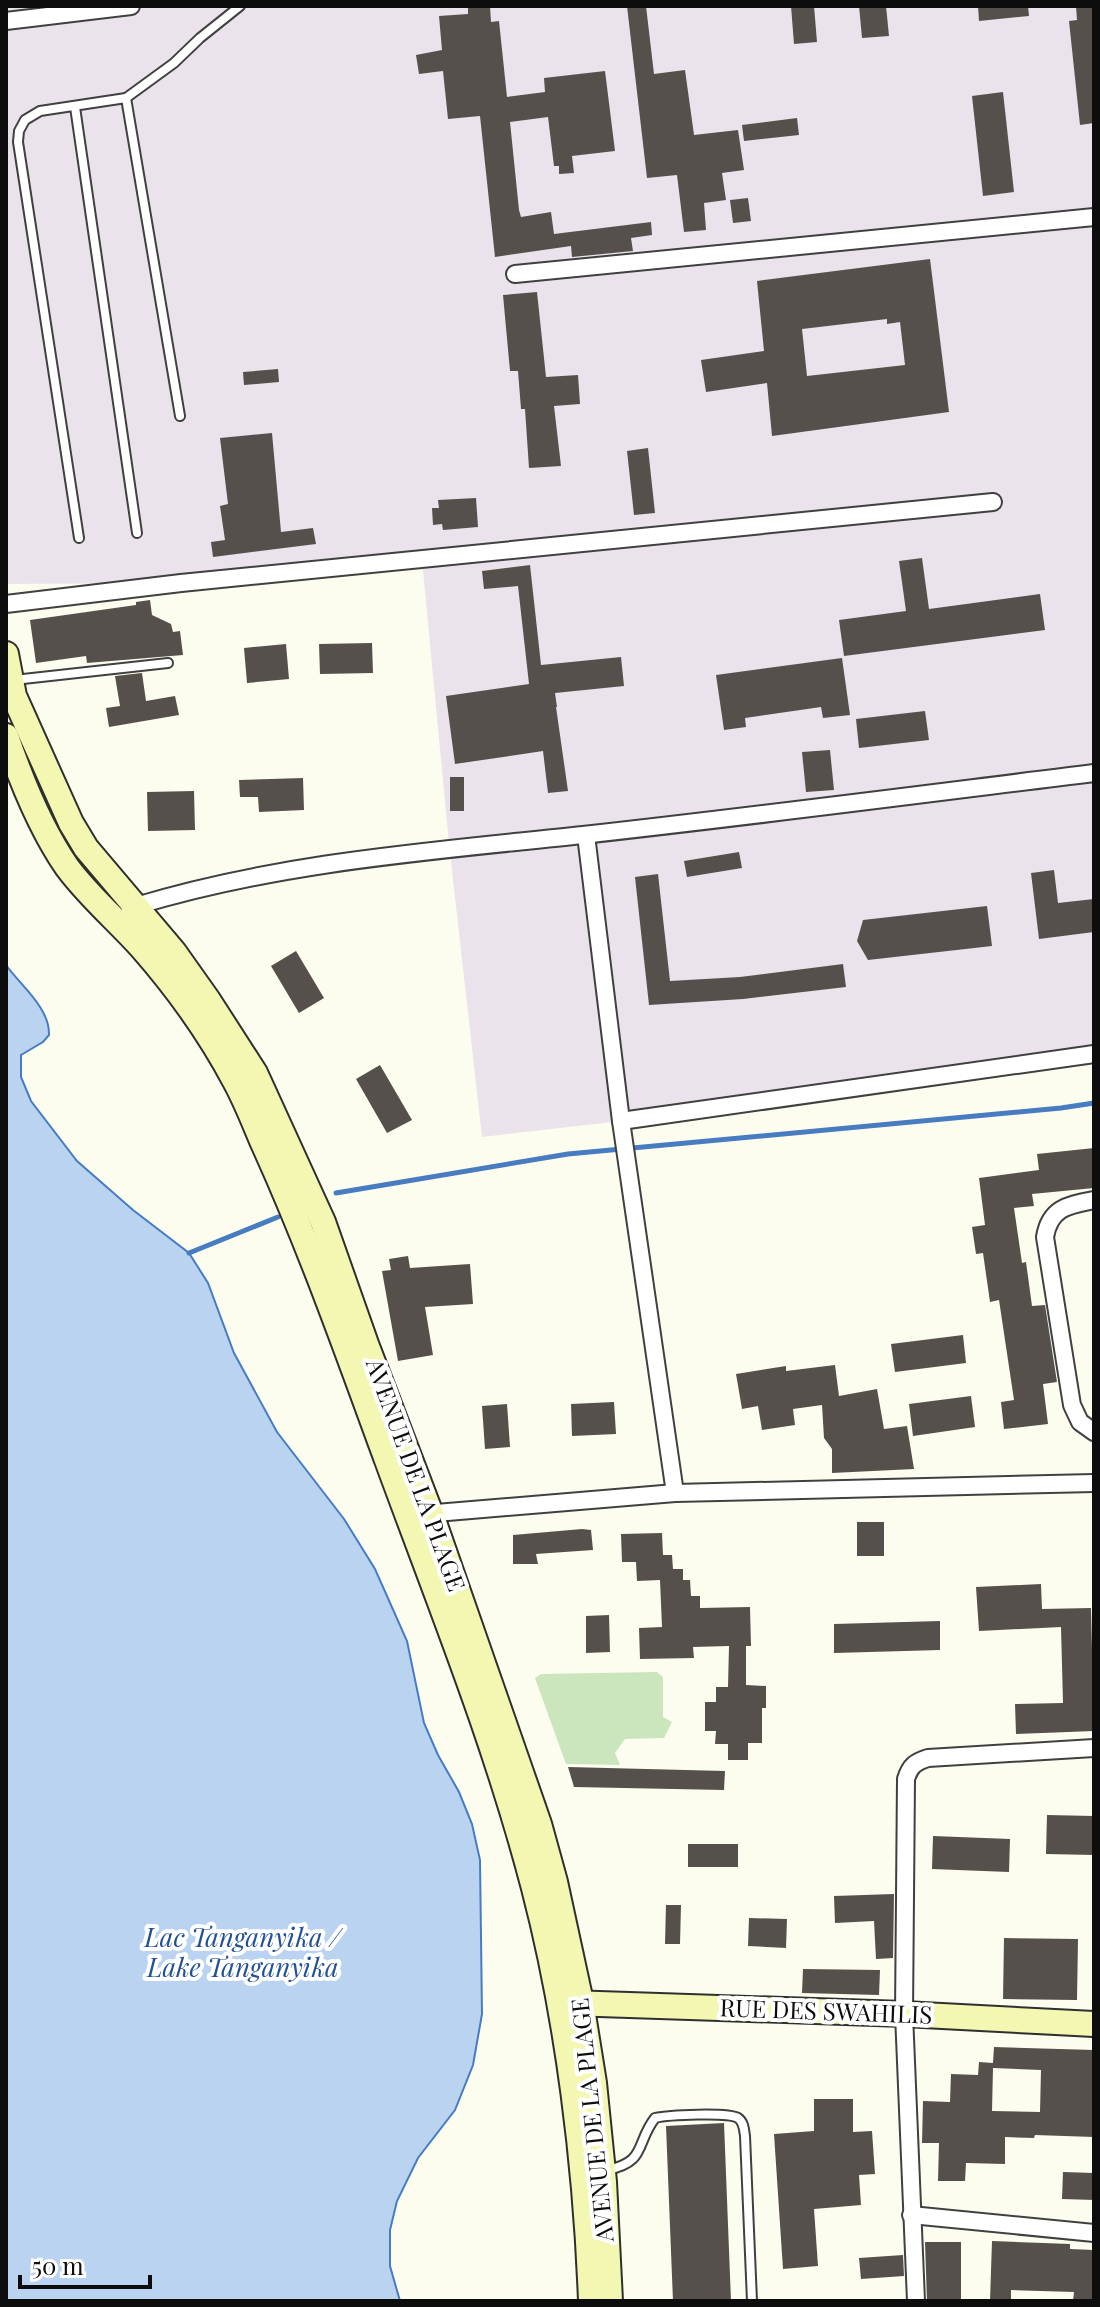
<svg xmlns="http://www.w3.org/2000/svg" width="1100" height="2307" viewBox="0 0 1100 2307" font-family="'Playfair Display',serif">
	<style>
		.industrial { fill: #ebe3eb }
		.green { fill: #cbe5bc }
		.water { fill: #b9d3f0; stroke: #477dc0; stroke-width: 2 }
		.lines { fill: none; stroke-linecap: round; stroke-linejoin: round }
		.stream { stroke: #477dc0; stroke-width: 5 }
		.building { fill: #55504b; fill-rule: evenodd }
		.lane-casing { stroke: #404040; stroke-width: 12 }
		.street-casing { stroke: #404040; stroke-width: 20 }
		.secondary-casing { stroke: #2f2f2f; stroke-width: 28 }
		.lane { stroke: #fff; stroke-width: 8 }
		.street { stroke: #fff; stroke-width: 16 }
		.secondary { stroke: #f4f7b1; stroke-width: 24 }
		.labels { text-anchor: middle; stroke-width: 8; stroke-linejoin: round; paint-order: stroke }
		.street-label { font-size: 24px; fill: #0d0d0d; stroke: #fff }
		.water-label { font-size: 26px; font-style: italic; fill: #235193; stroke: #fff }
	</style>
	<rect width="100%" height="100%" fill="#fdfdef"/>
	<path class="industrial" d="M6,6H1094V1054L621,1121L482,1137L449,844L422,560L181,583L6,584Z"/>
	<path class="green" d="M657,1672L663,1677V1717L672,1722L664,1738L625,1739L615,1753L620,1765L566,1764L535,1678L541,1674Z"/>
	<path class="water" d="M6,965C21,986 50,1008 49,1035L43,1042L21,1055V1077L31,1101L77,1161L133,1210L189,1253L208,1283L234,1353L277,1432L344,1519L375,1569L407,1641L424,1723L438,1755L459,1792L472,1824L480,1860L482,2014L473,2065L455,2110L418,2158L397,2201L390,2230V2266L400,2301H6Z"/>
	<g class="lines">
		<g class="stream">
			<path d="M336,1193L568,1154L1061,1108L1094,1103"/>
			<path d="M189,1253L278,1217"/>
		</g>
	</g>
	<g class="building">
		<path d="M468,6H490L491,22L499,21L507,97L545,92L544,78L605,71L615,151L572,156L574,173L559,174V166H554L548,117L510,122L519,210L521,217L551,212L554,234L651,222L652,235L631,238L633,251L572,257L571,246L495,257L480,116L448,119L443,71L419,74L416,55L442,50L439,16L468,14Z"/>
		<path d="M627,6H646L654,74L685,70L694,135L738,130L744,170L722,173L726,200L704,203L706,230L684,232L677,175L647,178Z"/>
		<path d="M791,6H814L817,42L794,44Z"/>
		<path d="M859,6H886L889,36L862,38Z"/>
		<path d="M978,6H1028L1029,16L979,21Z"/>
		<path d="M1076,6H1094V123L1080,125L1069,21L1077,20Z"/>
		<path d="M1003,92L1014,192L983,196L972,96Z"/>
		<path d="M797,118L799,135L744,141L742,125Z"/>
		<path d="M748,198L751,221L733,223L730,200Z"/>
		<path d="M930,259L949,412L772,436L767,383L706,392L701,360L764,351L757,281ZM887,319V324L900,322L905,365L807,376L802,329Z"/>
		<path d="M537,292L546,377L578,375L580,404L554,406L561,466L529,468L525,409H521L518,371H510L503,295Z"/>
		<path d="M278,369L279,382L244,385L243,372Z"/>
		<path d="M272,433L281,532L313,528L316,544L213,557L211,542L225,540L220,506L228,504L220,438Z"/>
		<path d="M648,448L655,513L634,515L627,451Z"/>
		<path d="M476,498L478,527L443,530L442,524L433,525L432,508H439L438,500Z"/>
		<path d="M922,558L929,609L1040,594L1045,630L844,656L839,620L906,611L899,561Z"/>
		<path d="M530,565L541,665L621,657L624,686L555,693L557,707H556L568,791L548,793L543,751L455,764L446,696L529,684L518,586L484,589L482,571Z"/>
		<path d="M150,600L152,615L171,624L173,632L180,631L183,655L87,663L86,656L36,663L30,620L136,605V602Z"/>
		<path d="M372,643L373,673L320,674L319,644Z"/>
		<path d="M286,644L289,679L247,683L244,648Z"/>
		<path d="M842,658L850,715L823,718L821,707L745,718L746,727L724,730L716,675Z"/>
		<path d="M142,673L146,701L175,696L179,715L109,727L106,708L120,706L115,676Z"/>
		<path d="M925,711L929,740L859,748L856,719Z"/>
		<path d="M830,750L834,790L806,792L802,752Z"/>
		<rect x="450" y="777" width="14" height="34"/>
		<path d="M303,778L304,810L259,812L258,797H240L239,780Z"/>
		<path d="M194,791L195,830L148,831L147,792Z"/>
		<path d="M739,852L742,868L687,877L684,861Z"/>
		<path d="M1054,870L1058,903L1094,899V932L1039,939L1031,873Z"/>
		<path d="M658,874L670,981L740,977L843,964L846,987L743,999L649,1005L635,877Z"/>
		<path d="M987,906L992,946L868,960L857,941L863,920Z"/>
		<path d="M296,951L324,998L299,1013L271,966Z"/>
		<path d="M380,1065L412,1120L387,1133L356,1079Z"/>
		<path d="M1094,1148V1188L1032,1194L1034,1206L1014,1208L1022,1263L1026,1262L1032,1306L1045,1305L1057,1382L1043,1384L1048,1424L1004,1429L1001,1402L1014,1400L999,1300L990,1302L983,1253L976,1254L972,1227L985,1225L979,1178L1039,1170L1037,1154Z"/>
		<path d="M408,1256L410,1268L470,1264L473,1304L425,1307L433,1355L398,1361L382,1271L391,1270L389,1259Z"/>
		<path d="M963,1335L966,1363L895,1372L891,1344Z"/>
		<path d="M835,1365L839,1396L877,1389L884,1429L907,1426L914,1469L832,1473V1449L824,1438L822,1405L793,1409L795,1425L762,1430L758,1406L742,1409L736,1374L786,1366V1371Z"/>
		<path d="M971,1396L975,1427L913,1436L909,1404Z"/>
		<path d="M614,1402L616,1434L572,1436L571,1404Z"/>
		<path d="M507,1404L510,1447L485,1449L482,1406Z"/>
		<rect x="857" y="1522" width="27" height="34"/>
		<path d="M582,1529L591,1530L593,1550L536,1554L538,1564H513V1535Z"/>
		<path d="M662,1533L663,1555H672L673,1569H683V1580H690L691,1596H700V1608L750,1607L751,1646H746V1685L766,1686V1708H762V1743H748V1760H728V1744H715L716,1731H705V1702H716V1687H728L729,1646L693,1647L694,1658L640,1659L639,1628L662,1627L660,1580L637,1581L636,1562H622L621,1534Z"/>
		<path d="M1041,1584L1042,1609L1091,1608L1094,1731L1016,1734L1015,1704L1063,1703L1061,1627L979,1631L976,1587Z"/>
		<path d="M609,1615L610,1652L586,1653V1616Z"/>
		<path d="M940,1621V1650L834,1653V1624Z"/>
		<path d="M568,1767L725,1771L724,1790L574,1787Z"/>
		<path d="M1047,1815L1094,1816V1855L1046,1854Z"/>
		<path d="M933,1836L1010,1839L1009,1872L932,1869Z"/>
		<rect x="688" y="1844" width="50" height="23"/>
		<path d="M894,1894L893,1958L876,1959L874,1921L835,1923L834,1896Z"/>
		<path d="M666,1905H681L680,1944H665Z"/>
		<path d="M749,1918L787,1919L786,1948L748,1946Z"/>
		<path d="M1004,1938L1078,1939L1077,2000L1003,1999Z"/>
		<path d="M803,1969L880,1970L879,1995L802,1993Z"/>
		<path d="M994,2047L1094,2050V2137L1035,2135L1034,2138L1005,2137V2164L966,2163L965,2181H938L939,2143H922L923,2101L950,2102L951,2074L978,2075L979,2062L993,2063ZM993,2068L1041,2070L1040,2112L992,2111Z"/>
		<path d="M814,2099H853V2132L872,2131L875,2174L859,2175L861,2205L814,2209L818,2266L783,2269L774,2134L814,2131Z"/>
		<path d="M724,2123L731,2301H673L666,2126Z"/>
		<path d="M1063,2172L1094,2173V2200L1062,2199Z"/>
		<path d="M992,2241L1070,2244V2249L1094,2250V2301H1073L1074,2292L1011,2290V2301H990Z"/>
		<path d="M925,2242H961V2301H927Z"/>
		<path d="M903,2255L904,2276L861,2279L859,2258Z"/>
	</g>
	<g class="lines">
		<defs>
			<g id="lane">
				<path d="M126,98L180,416"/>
				<path d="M75,107L137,533"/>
				<path d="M79,538L18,142L19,131L25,120L40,111L126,98L174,63L200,38L240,6"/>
				<path d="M14,680L168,663"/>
				<path d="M607,2170C647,2162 635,2144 655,2118C668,2115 728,2112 738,2118C744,2122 744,2130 745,2136L752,2301"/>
			</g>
			<g id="street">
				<path d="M6,21L131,6"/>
				<path d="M515,274L1094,217"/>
				<path d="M6,604L181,583L993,502"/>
				<path d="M586,835L621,1121L675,1493"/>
				<path d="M130,910L136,906C280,862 434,851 583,835C754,816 924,794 1094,773"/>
				<path d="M621,1121L1094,1054"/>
				<path d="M1094,1200C1069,1205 1050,1207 1045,1237L1072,1405L1080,1422L1094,1432"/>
				<path d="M424,1514L675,1493L1094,1483"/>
				<path d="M911,2215L1094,2233"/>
				<path d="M916,2301L904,2014L906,1779C910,1766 915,1762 928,1758L1094,1748"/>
			</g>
			<g id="secondary">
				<path d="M6,654L14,696L71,823L86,848L174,952L208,1000L255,1073L323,1222L366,1344L431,1514L539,1824L555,1882L581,2002L594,2083L604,2182L610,2301"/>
				<path d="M6,736C21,780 40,828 67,867C89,897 118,921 142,948C177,988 210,1034 235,1081C246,1101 254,1122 263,1143C310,1246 348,1354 387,1460C439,1602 496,1742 534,1888C568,2018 586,2166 591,2301"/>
				<path d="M569,2003L904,2014L1094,2024"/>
			</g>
		</defs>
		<use href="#lane" class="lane-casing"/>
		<use href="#street" class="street-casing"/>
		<use href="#secondary" class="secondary-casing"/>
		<use href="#lane" class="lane"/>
		<use href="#street" class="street"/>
		<use href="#secondary" class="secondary"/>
	</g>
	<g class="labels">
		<g class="street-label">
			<text transform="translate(415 1475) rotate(70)" y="8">AVENUE DE LA PLAGE</text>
			<text transform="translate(826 2012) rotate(2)" y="8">RUE DES SWAHILIS</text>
			<text transform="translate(593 2120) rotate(-96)" y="8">AVENUE DE LA PLAGE</text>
		</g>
		<g class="water-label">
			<text x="243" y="1947">Lac Tanganyika /<tspan x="243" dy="30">Lake Tanganyika</tspan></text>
		</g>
	</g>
	<rect width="1100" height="2307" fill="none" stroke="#0d0d0d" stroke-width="16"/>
	<path d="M20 2275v12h130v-12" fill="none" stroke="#0d0d0d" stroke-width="4"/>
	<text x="32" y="2275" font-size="24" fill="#0d0d0d" stroke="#ffffff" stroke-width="6" paint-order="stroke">50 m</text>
</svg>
